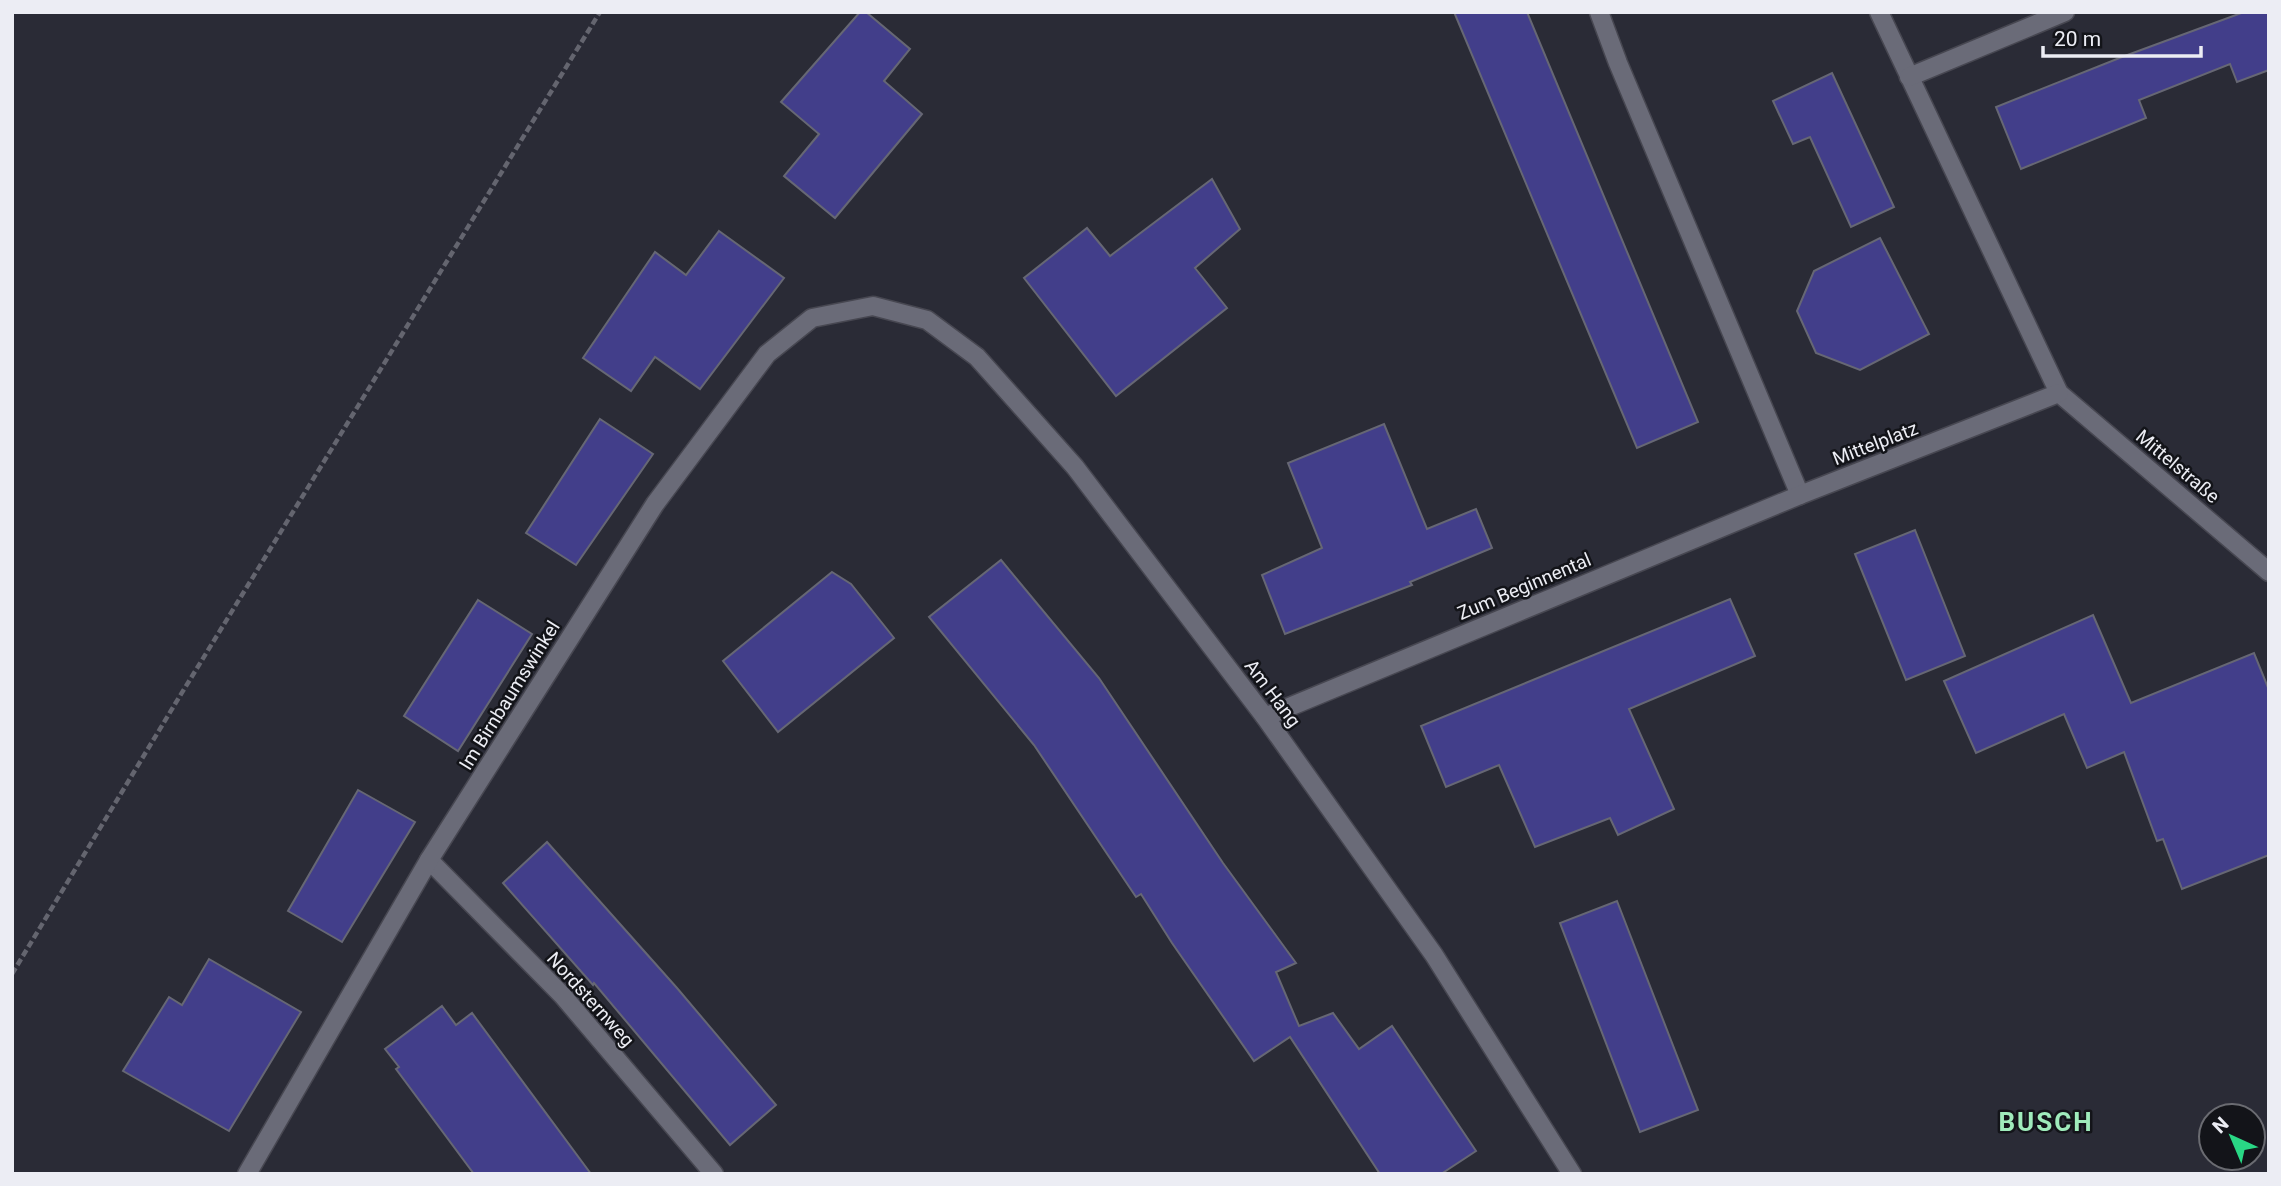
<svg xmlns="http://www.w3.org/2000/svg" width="2281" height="1186" viewBox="0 0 2281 1186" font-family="Roboto,sans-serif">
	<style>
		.building { fill: #423e8a; stroke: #666774; stroke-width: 2 }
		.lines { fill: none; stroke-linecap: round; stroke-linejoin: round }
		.street-casing { stroke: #474751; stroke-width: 21 }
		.path { stroke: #64656f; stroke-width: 4.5; stroke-dasharray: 7 3.5; stroke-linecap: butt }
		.street { stroke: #6a6b78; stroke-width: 18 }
		.labels { text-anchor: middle; stroke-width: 5; stroke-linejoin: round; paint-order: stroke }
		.street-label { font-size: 19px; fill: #ecedf4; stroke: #131419 }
		.district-label { font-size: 26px; font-weight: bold; letter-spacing: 2px; fill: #9febbb; stroke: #131419 }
	</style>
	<rect width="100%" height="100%" fill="#2a2b36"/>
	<g class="building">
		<path d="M860,12H866L910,49L884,81L922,114L835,218L784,176L819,134L781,102Z"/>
		<path d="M1454,12H1527L1698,422L1637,448Z"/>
		<path d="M2244,12H2269V70L2237,82L2230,64L2139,100L2146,118L2021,169L1996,107L2122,57Z"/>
		<path d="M1832,73L1894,207L1851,227L1810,137L1793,144L1773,101Z"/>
		<path d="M1212,179L1240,229L1195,268L1227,308L1116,396L1024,278L1087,228L1110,256Z"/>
		<path d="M719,231L784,278L700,389L655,357L631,391L583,358L655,252L686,275Z"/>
		<path d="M1880,238L1929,334L1860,370L1816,353L1797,311L1814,271Z"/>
		<path d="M600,419L653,454L576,565L526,533Z"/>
		<path d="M1384,424L1427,529L1476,509L1492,548L1410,582L1412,585L1285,634L1262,575L1322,548L1288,463Z"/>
		<path d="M1915,530L1965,656L1906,680L1855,554Z"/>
		<path d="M1001,560L1099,678L1223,863L1296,963L1276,972L1299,1026L1333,1013L1359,1049L1392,1026L1476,1151L1441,1174H1380L1290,1037L1254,1061L1172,943L1141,894L1136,897L1034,745L929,617Z"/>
		<path d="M832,572L851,584L894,638L778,732L723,661Z"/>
		<path d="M1730,599L1755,656L1629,709L1674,809L1618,835L1610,818L1535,847L1499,765L1446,787L1421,726Z"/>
		<path d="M478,600L532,634L458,751L404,716Z"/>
		<path d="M2093,615L2131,703L2254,653L2269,690V855L2182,889L2163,839L2157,841L2124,752L2087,768L2064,714L1976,753L1944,681Z"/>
		<path d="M358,790L415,822L342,942L288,911Z"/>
		<path d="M547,842L677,988L776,1105L730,1145L594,983L593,985L503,883Z"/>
		<path d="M1617,901L1698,1110L1640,1132L1560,923Z"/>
		<path d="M209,959L301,1012L229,1131L123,1071L169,997L182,1005Z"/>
		<path d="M442,1006L456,1025L472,1013L591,1174H474L396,1069L399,1067L385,1049Z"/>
	</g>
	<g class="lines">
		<defs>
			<g id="street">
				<path d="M1599,12L1618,63L1800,495"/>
				<path d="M1879,12L2059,393L2269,572"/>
				<path d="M1909,77L2065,12"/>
				<path d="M1265,717L1800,495L2059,393"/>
				<path d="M429,860L563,996L714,1174"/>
				<path d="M247,1174L429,860L655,504L767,354L812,318L873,306L927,320L977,357L1075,467L1265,717L1434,955L1572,1174"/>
			</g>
		</defs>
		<use href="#street" class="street-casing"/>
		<path class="path" d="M12,974L175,704L600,12"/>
		<use href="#street" class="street"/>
	</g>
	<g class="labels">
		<g class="street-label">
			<text transform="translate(1875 443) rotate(-21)" y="7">Mittelplatz</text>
			<text transform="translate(2178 466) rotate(40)" y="7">Mittelstraße</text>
			<text transform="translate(1524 586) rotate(-23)" y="7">Zum Beginnental</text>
			<text transform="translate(1273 693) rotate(53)" y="7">Am Hang</text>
			<text transform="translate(509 695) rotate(-58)" y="7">Im Birnbaumswinkel</text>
			<text transform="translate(591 999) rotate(48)" y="7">Nordsternweg</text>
		</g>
		<g class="district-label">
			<text x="2046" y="1131">BUSCH</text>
		</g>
	</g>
	<rect width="2281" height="1186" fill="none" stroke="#ecedf4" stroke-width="28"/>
	<g transform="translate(2232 1137) rotate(316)"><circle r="33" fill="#131419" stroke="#6a6b71" stroke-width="2"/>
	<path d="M0-5L12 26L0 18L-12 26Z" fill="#29d885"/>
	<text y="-10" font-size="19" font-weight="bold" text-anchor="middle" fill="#ecedf4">N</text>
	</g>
	<path d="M2043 46v10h158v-10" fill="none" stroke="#ecedf4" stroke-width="3.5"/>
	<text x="2054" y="46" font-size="21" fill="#ecedf4" stroke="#131419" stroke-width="5" paint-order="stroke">20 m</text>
</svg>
